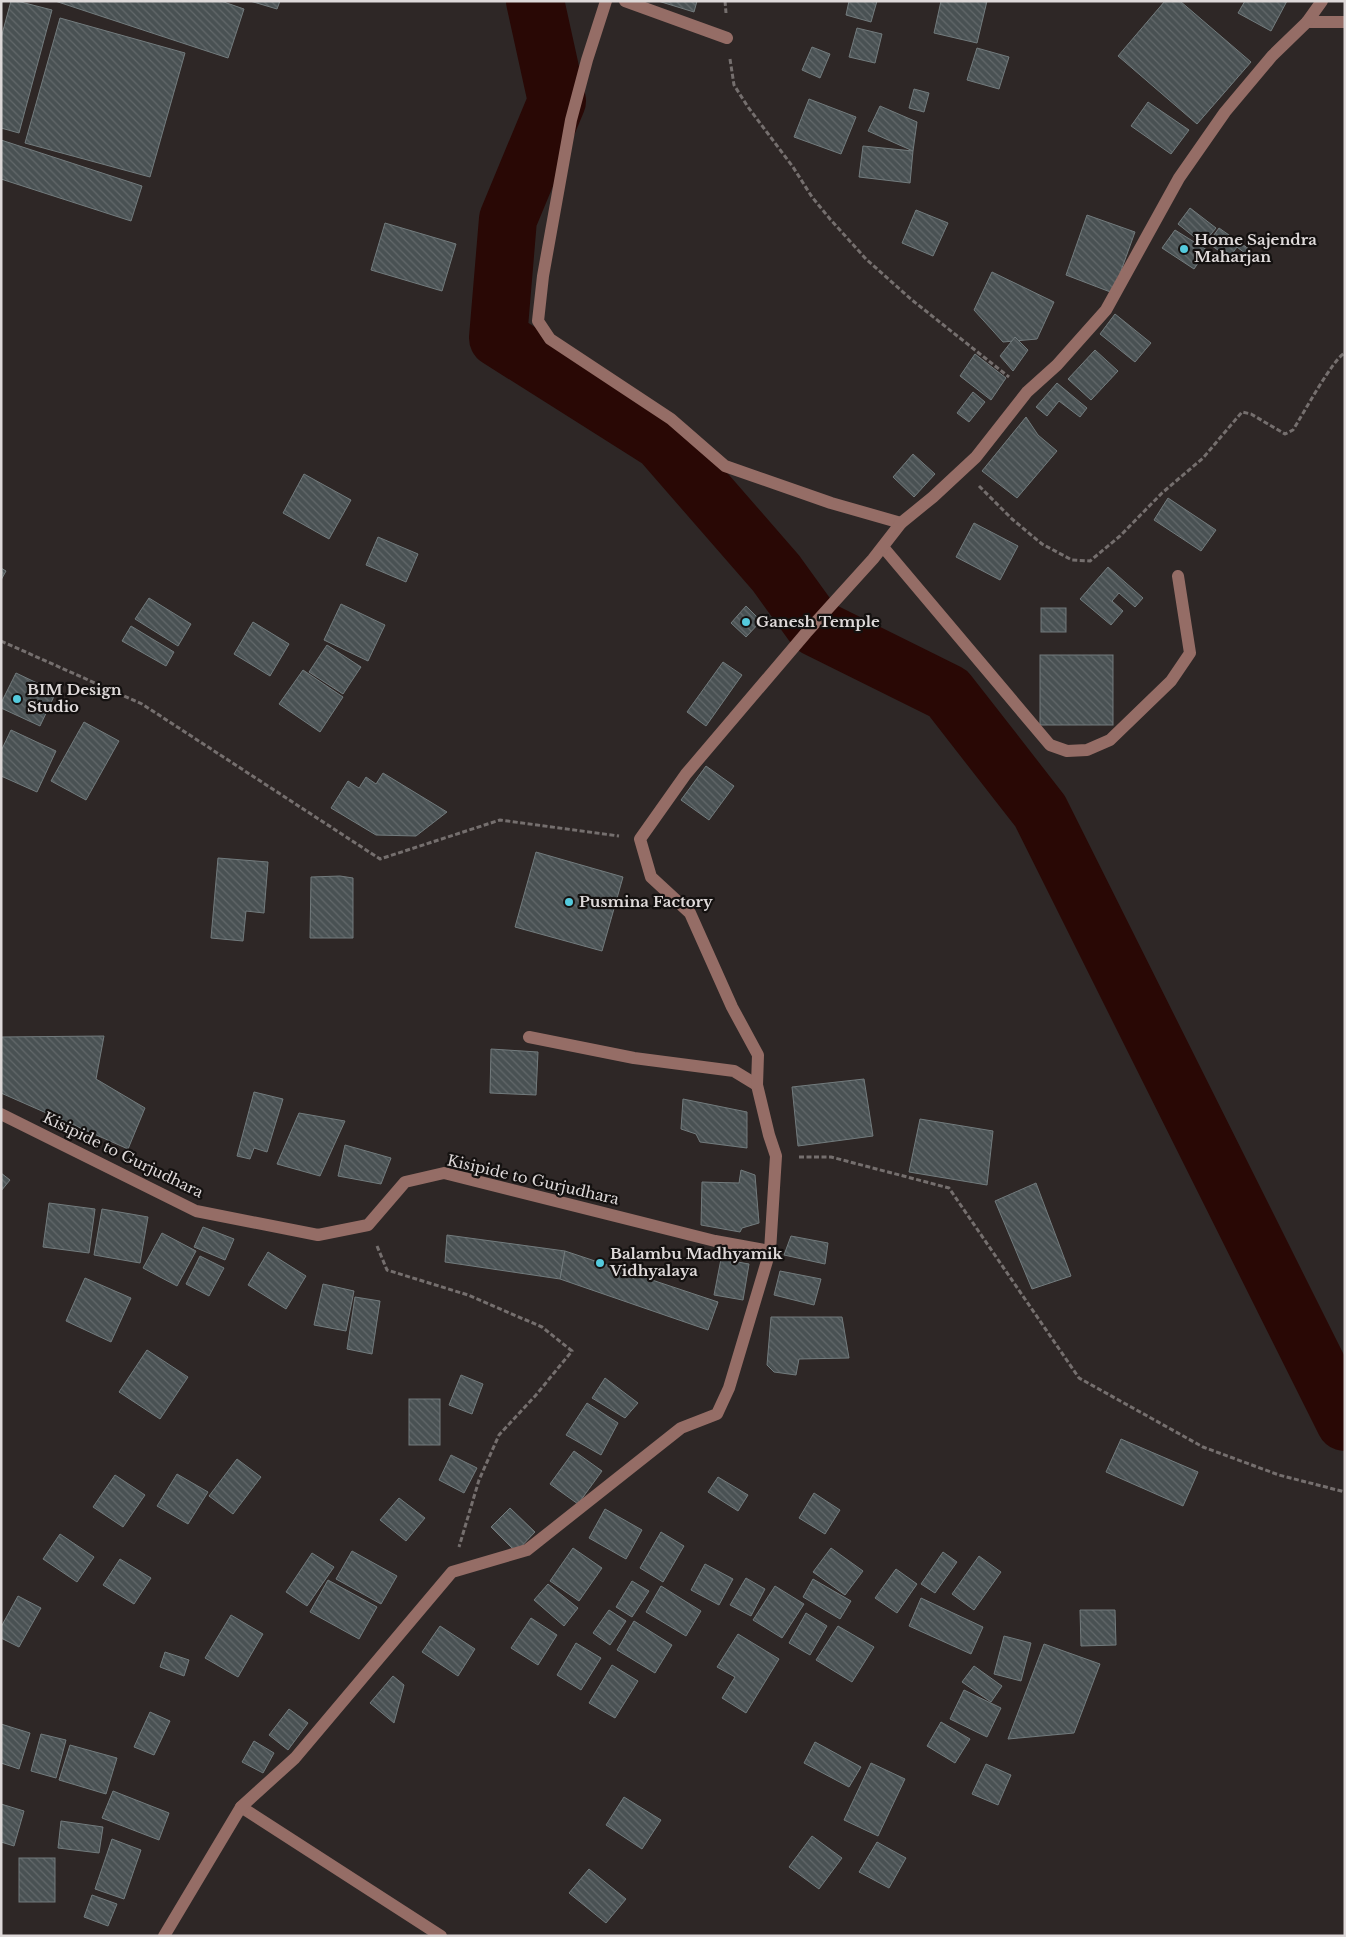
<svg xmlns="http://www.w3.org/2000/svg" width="1346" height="1937" viewBox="0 0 1346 1937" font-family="'Libre Baskerville',serif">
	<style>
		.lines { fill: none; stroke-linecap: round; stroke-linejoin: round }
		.river { stroke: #290805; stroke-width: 58 }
		.building { fill: url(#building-back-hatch); stroke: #727b7d }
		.path { stroke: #756f6e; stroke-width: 3; stroke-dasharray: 5 2.5; stroke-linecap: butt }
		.minor { stroke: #956d66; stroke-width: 12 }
		.poi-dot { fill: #54cadd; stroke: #141110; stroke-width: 2 }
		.labels { text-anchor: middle; stroke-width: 4.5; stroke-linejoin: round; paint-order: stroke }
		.poi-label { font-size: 15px; font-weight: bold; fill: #ded9d9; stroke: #141110; text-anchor: start }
		.street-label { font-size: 15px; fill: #ded9d9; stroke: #141110 }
	</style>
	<defs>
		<pattern id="building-back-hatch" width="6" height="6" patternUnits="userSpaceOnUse" patternTransform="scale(1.25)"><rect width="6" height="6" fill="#495153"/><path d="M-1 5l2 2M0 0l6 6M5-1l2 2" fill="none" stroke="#63696b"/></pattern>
	</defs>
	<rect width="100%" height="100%" fill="#2e2726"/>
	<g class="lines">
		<path class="river" d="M535,1L557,101L508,219L498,338L661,441L776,573L815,627L948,693L1040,811L1345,1422"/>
	</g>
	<g class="building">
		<path d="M11,1H17L52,10L19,133L1,128V38Z"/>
		<path d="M55,1H221L244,9L228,58Z"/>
		<path d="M250,1H280L277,9Z"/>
		<path d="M658,1H697L694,12Z"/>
		<path d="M849,1H877L871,22L846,15Z"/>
		<path d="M941,1H987L977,43L934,33Z"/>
		<path d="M1165,1H1180L1251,62L1197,124L1118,56Z"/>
		<path d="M1245,1H1287L1271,31L1238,13Z"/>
		<path d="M60,18L185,53L150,177L25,143Z"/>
		<path d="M857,28L882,34L875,63L849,57Z"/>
		<path d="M812,47L830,54L820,78L802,70Z"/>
		<path d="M977,48L1009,57L999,89L967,80Z"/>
		<path d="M914,89L929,93L924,112L909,108Z"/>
		<path d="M809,99L856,117L841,154L794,137Z"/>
		<path d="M1148,102L1189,130L1171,154L1131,126Z"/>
		<path d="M880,106L917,122L913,151L868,131Z"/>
		<path d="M1,140L142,186L131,221L1,179Z"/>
		<path d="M863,146L913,151L910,183L859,177Z"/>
		<path d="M1190,208L1216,228L1203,244L1178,224Z"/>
		<path d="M916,210L948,223L933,256L902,243Z"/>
		<path d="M1087,215L1135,232L1113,293L1066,275Z"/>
		<path d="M385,223L456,244L442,291L371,270Z"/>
		<path d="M1219,228L1249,249L1246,254L1237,247L1229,258L1208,243Z"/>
		<path d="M1175,230L1207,250L1194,269L1162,248Z"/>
		<path d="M992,272L1054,302L1037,339L1003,342L974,310Z"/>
		<path d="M1115,314L1151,343L1135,362L1100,334Z"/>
		<path d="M1015,337L1028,350L1013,371L1000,356Z"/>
		<path d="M1095,350L1118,371L1091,400L1068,379Z"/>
		<path d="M975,354L1006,378L991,400L960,376Z"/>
		<path d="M1057,383L1087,408L1080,417L1059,401L1047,416L1036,407Z"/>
		<path d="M973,392L985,402L969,422L957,413Z"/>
		<path d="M1026,417L1038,435L1057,451L1017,498L982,471Z"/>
		<path d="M913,454L935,474L914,497L893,477Z"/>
		<path d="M304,474L351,500L329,539L283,513Z"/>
		<path d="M1168,498L1216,530L1201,551L1154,520Z"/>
		<path d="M974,523L1018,546L1000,580L956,557Z"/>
		<path d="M378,537L418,554L406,582L366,565Z"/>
		<path d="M1108,567L1143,598L1135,607L1119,593L1112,601L1123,611L1111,625L1080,599Z"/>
		<path d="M1,568L6,571L1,580Z"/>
		<path d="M149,598L191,624L178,646L135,619Z"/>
		<path d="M341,604L385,625L368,661L324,640Z"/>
		<path d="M746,606L761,621L746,637L731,623Z"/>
		<rect x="1041" y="608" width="25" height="24"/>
		<path d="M253,622L289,644L270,676L234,654Z"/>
		<path d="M131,626L174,652L166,666L122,641Z"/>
		<path d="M327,645L361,667L343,694L309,672Z"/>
		<rect x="1040" y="655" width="73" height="70"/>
		<path d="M723,662L742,675L706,726L687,712Z"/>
		<path d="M303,670L343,697L320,732L279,704Z"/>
		<path d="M16,673L56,692L40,726L1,708V703Z"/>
		<path d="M84,722L119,741L86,800L51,781Z"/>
		<path d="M11,730L56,751L37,792L1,776V751Z"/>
		<path d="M706,766L734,786L709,820L681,800Z"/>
		<path d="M383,773L447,812L416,836L376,835L331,808L348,781L359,788L366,777L376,784Z"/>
		<path d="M536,852L623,877L602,951L515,927Z"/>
		<path d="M218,858L268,862L264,913L246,911L243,941L211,938Z"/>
		<path d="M340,876L353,878V938H310L311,877Z"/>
		<path d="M104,1036L96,1079L145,1108L128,1149L1,1093V1037Z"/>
		<path d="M491,1049L538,1052L536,1095L490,1093Z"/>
		<path d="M864,1079L873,1136L798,1146L792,1087Z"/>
		<path d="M254,1092L283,1099L267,1152L254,1148L250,1159L237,1156Z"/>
		<path d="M683,1099L747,1112V1148L700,1142L696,1134L681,1129Z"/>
		<path d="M299,1113L345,1121L320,1176L277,1164Z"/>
		<path d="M920,1119L993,1131L987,1185L909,1172Z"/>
		<path d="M345,1145L391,1158L381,1184L338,1176Z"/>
		<path d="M741,1170L755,1175L759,1223L742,1228L740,1232L701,1225L702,1182L739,1183Z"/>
		<path d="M1,1173L10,1180L1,1191Z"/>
		<path d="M1036,1183L1071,1276L1032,1289L995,1201Z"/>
		<path d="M49,1203L95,1209L89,1253L43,1247Z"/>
		<path d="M102,1209L148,1217L140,1263L94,1255Z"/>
		<path d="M203,1227L234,1239L225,1260L194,1247Z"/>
		<path d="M162,1233L196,1251L177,1286L143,1268Z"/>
		<path d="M447,1235L565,1251L560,1279L445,1262Z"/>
		<path d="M791,1236L828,1243L825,1264L784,1255Z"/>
		<path d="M565,1251L718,1302L708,1330L560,1279Z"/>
		<path d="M268,1252L306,1276L286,1309L248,1285Z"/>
		<path d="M200,1256L224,1268L209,1296L186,1284Z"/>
		<path d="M721,1259L749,1264L743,1300L714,1295Z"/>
		<path d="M780,1271L821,1279L814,1305L774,1295Z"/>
		<path d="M85,1278L131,1298L111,1342L66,1321Z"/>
		<path d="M323,1284L354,1291L346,1331L314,1325Z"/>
		<path d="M355,1297L380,1301L372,1354L347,1349Z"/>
		<path d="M771,1317H842L849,1358L799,1359L796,1375L774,1372L767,1365Z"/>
		<path d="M147,1350L188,1377L160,1419L119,1392Z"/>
		<path d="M461,1375L483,1384L472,1414L449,1405Z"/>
		<path d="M605,1378L638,1403L625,1418L592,1398Z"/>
		<rect x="409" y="1399" width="31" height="46"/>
		<path d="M587,1403L618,1423L601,1455L566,1435Z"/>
		<path d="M1121,1439L1198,1472L1183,1506L1106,1472Z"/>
		<path d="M574,1451L602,1471L578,1504L550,1484Z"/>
		<path d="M451,1455L477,1468L464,1493L439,1480Z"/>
		<path d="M237,1459L261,1477L233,1514L209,1496Z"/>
		<path d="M177,1474L208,1492L188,1524L157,1506Z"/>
		<path d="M115,1475L145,1495L123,1527L93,1507Z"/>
		<path d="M718,1477L748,1495L738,1511L708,1492Z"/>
		<path d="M814,1493L840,1510L825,1534L799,1518Z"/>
		<path d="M399,1498L425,1518L406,1541L380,1520Z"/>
		<path d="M510,1508L535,1532L516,1552L491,1527Z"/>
		<path d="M605,1509L642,1530L626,1559L589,1538Z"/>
		<path d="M661,1532L684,1546L663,1582L640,1568Z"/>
		<path d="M60,1534L94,1557L77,1582L43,1559Z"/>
		<path d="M573,1548L602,1568L579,1601L550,1581Z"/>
		<path d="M831,1548L863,1571L845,1595L813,1572Z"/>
		<path d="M352,1551L397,1576L381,1604L336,1579Z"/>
		<path d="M943,1552L957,1562L935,1593L921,1584Z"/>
		<path d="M312,1553L334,1567L307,1606L286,1592Z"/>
		<path d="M979,1556L1001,1572L974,1610L952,1594Z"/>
		<path d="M120,1559L151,1578L134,1604L103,1585Z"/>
		<path d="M705,1564L733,1579L719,1605L691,1590Z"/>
		<path d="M896,1569L917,1584L897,1613L875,1598Z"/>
		<path d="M746,1578L765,1589L751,1616L730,1605Z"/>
		<path d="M813,1579L851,1601L840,1619L803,1597Z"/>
		<path d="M328,1580L377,1607L359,1639L310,1612Z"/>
		<path d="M632,1581L649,1591L632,1617L616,1607Z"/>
		<path d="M548,1584L578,1608L564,1626L534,1600Z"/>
		<path d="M661,1586L701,1611L686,1636L646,1612Z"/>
		<path d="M775,1586L804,1604L782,1638L753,1620Z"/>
		<path d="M18,1596L41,1608L19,1647L1,1638V1627Z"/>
		<path d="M921,1598L983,1627L971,1654L909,1626Z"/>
		<path d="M609,1610L626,1621L610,1645L593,1633Z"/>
		<path d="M1080,1610H1115L1116,1645L1081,1646Z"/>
		<path d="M806,1613L827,1626L810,1655L789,1643Z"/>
		<path d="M231,1615L263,1634L238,1677L205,1658Z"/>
		<path d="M531,1618L557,1635L538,1665L511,1648Z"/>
		<path d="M634,1621L672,1645L655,1673L617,1650Z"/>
		<path d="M440,1626L475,1649L458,1676L422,1652Z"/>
		<path d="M838,1626L874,1647L852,1682L816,1660Z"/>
		<path d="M738,1634L779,1659L746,1713L722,1698L735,1677L717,1667Z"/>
		<path d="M1004,1636L1031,1643L1021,1681L994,1674Z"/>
		<path d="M576,1643L601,1658L581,1690L557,1675Z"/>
		<path d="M1044,1644L1100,1664L1074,1733L1008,1739Z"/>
		<path d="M165,1652L189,1660L184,1676L160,1667Z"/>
		<path d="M612,1665L638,1681L615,1718L589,1703Z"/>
		<path d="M974,1666L1002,1686L991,1702L962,1682Z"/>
		<path d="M393,1676L404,1685L394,1723L370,1703Z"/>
		<path d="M964,1690L1001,1708L987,1737L950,1719Z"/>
		<path d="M289,1709L308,1723L288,1750L269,1735Z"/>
		<path d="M150,1712L170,1721L154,1755L134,1747Z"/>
		<path d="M941,1722L970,1739L955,1763L927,1746Z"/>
		<path d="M1,1724L30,1733L19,1769L1,1763Z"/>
		<path d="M41,1734L66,1740L56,1778L31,1771Z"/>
		<path d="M254,1741L274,1753L263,1773L242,1762Z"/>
		<path d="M815,1742L861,1767L849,1787L804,1763Z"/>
		<path d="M70,1745L117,1758L106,1794L59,1780Z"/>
		<path d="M871,1763L905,1779L878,1836L844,1820Z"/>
		<path d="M986,1764L1011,1775L998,1805L972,1794Z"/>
		<path d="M113,1791L169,1813L159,1840L102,1818Z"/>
		<path d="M624,1797L661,1820L642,1849L606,1825Z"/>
		<path d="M1,1804L24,1811L14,1846L1,1842Z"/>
		<path d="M61,1821L103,1827L99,1853L58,1848Z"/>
		<path d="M812,1836L842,1858L819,1889L789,1867Z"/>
		<path d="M112,1839L141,1850L124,1899L95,1889Z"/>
		<path d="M877,1842L906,1858L889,1888L859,1872Z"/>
		<rect x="19" y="1858" width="36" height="44"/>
		<path d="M589,1869L626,1899L606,1923L569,1893Z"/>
		<path d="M92,1895L117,1904L108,1926L84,1917Z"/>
	</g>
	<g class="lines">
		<g class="path">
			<path d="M725,1L726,13"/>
			<path d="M730,59L734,85L748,107L793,167L812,197L830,219L866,259L912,300L1009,377"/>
			<path d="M979,486L1012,519L1042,544L1072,560L1090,561L1120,536L1162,493L1203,458L1242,412L1251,414L1285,434L1293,430C1302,416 1334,357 1345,353"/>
			<path d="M1,641L142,704L380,859L500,820L619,836"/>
			<path d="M799,1157H831L949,1188L1079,1378L1203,1447L1279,1475L1345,1492"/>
			<path d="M377,1246L387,1270L468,1295L542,1327L572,1351L536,1395L499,1435L479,1480L459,1547"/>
		</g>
		<g class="minor">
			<path d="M606,1L587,60L571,120L543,276L538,321L550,339L671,419L725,466L831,503L901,523"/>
			<path d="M625,1L727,38"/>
			<path d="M1307,22H1345"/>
			<path d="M883,547L1050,745L1067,751L1087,750L1110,740L1171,681L1190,653L1178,576"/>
			<path d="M529,1037L634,1058L734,1071L757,1085"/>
			<path d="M1,1114L196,1211L318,1235L368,1225L405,1182L444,1173L715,1241L770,1251"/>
			<path d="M241,1807L441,1936"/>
			<path d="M164,1936L241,1807L295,1758L452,1572L527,1550L681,1428L717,1414L729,1388L770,1251L776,1156L769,1135L757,1085L758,1055L732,1007L690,913L651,877L640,839L686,774L806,633L873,559L901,523L933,497L976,457L1027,392L1057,365L1106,310L1179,178L1225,112L1272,56L1307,22L1322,1"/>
		</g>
	</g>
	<g class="poi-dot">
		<circle cx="1184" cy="249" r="5"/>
		<circle cx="746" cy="622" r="5"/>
		<circle cx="17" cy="699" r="5"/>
		<circle cx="569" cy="902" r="5"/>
		<circle cx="600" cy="1263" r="5"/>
	</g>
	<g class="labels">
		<g class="poi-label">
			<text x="1194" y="245">Home Sajendra<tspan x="1194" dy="17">Maharjan</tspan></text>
			<text x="756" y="627">Ganesh Temple</text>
			<text x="27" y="695">BIM Design<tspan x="27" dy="17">Studio</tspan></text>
			<text x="579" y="907">Pusmina Factory</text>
			<text x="610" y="1259">Balambu Madhyamik<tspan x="610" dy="17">Vidhyalaya</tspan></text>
		</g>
		<g class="street-label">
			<text transform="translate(123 1155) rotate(26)" y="5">Kisipide to Gurjudhara</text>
			<text transform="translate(533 1180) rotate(13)" y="5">Kisipide to Gurjudhara</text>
		</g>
	</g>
	<rect width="1346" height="1937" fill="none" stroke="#ded9d9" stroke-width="5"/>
</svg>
